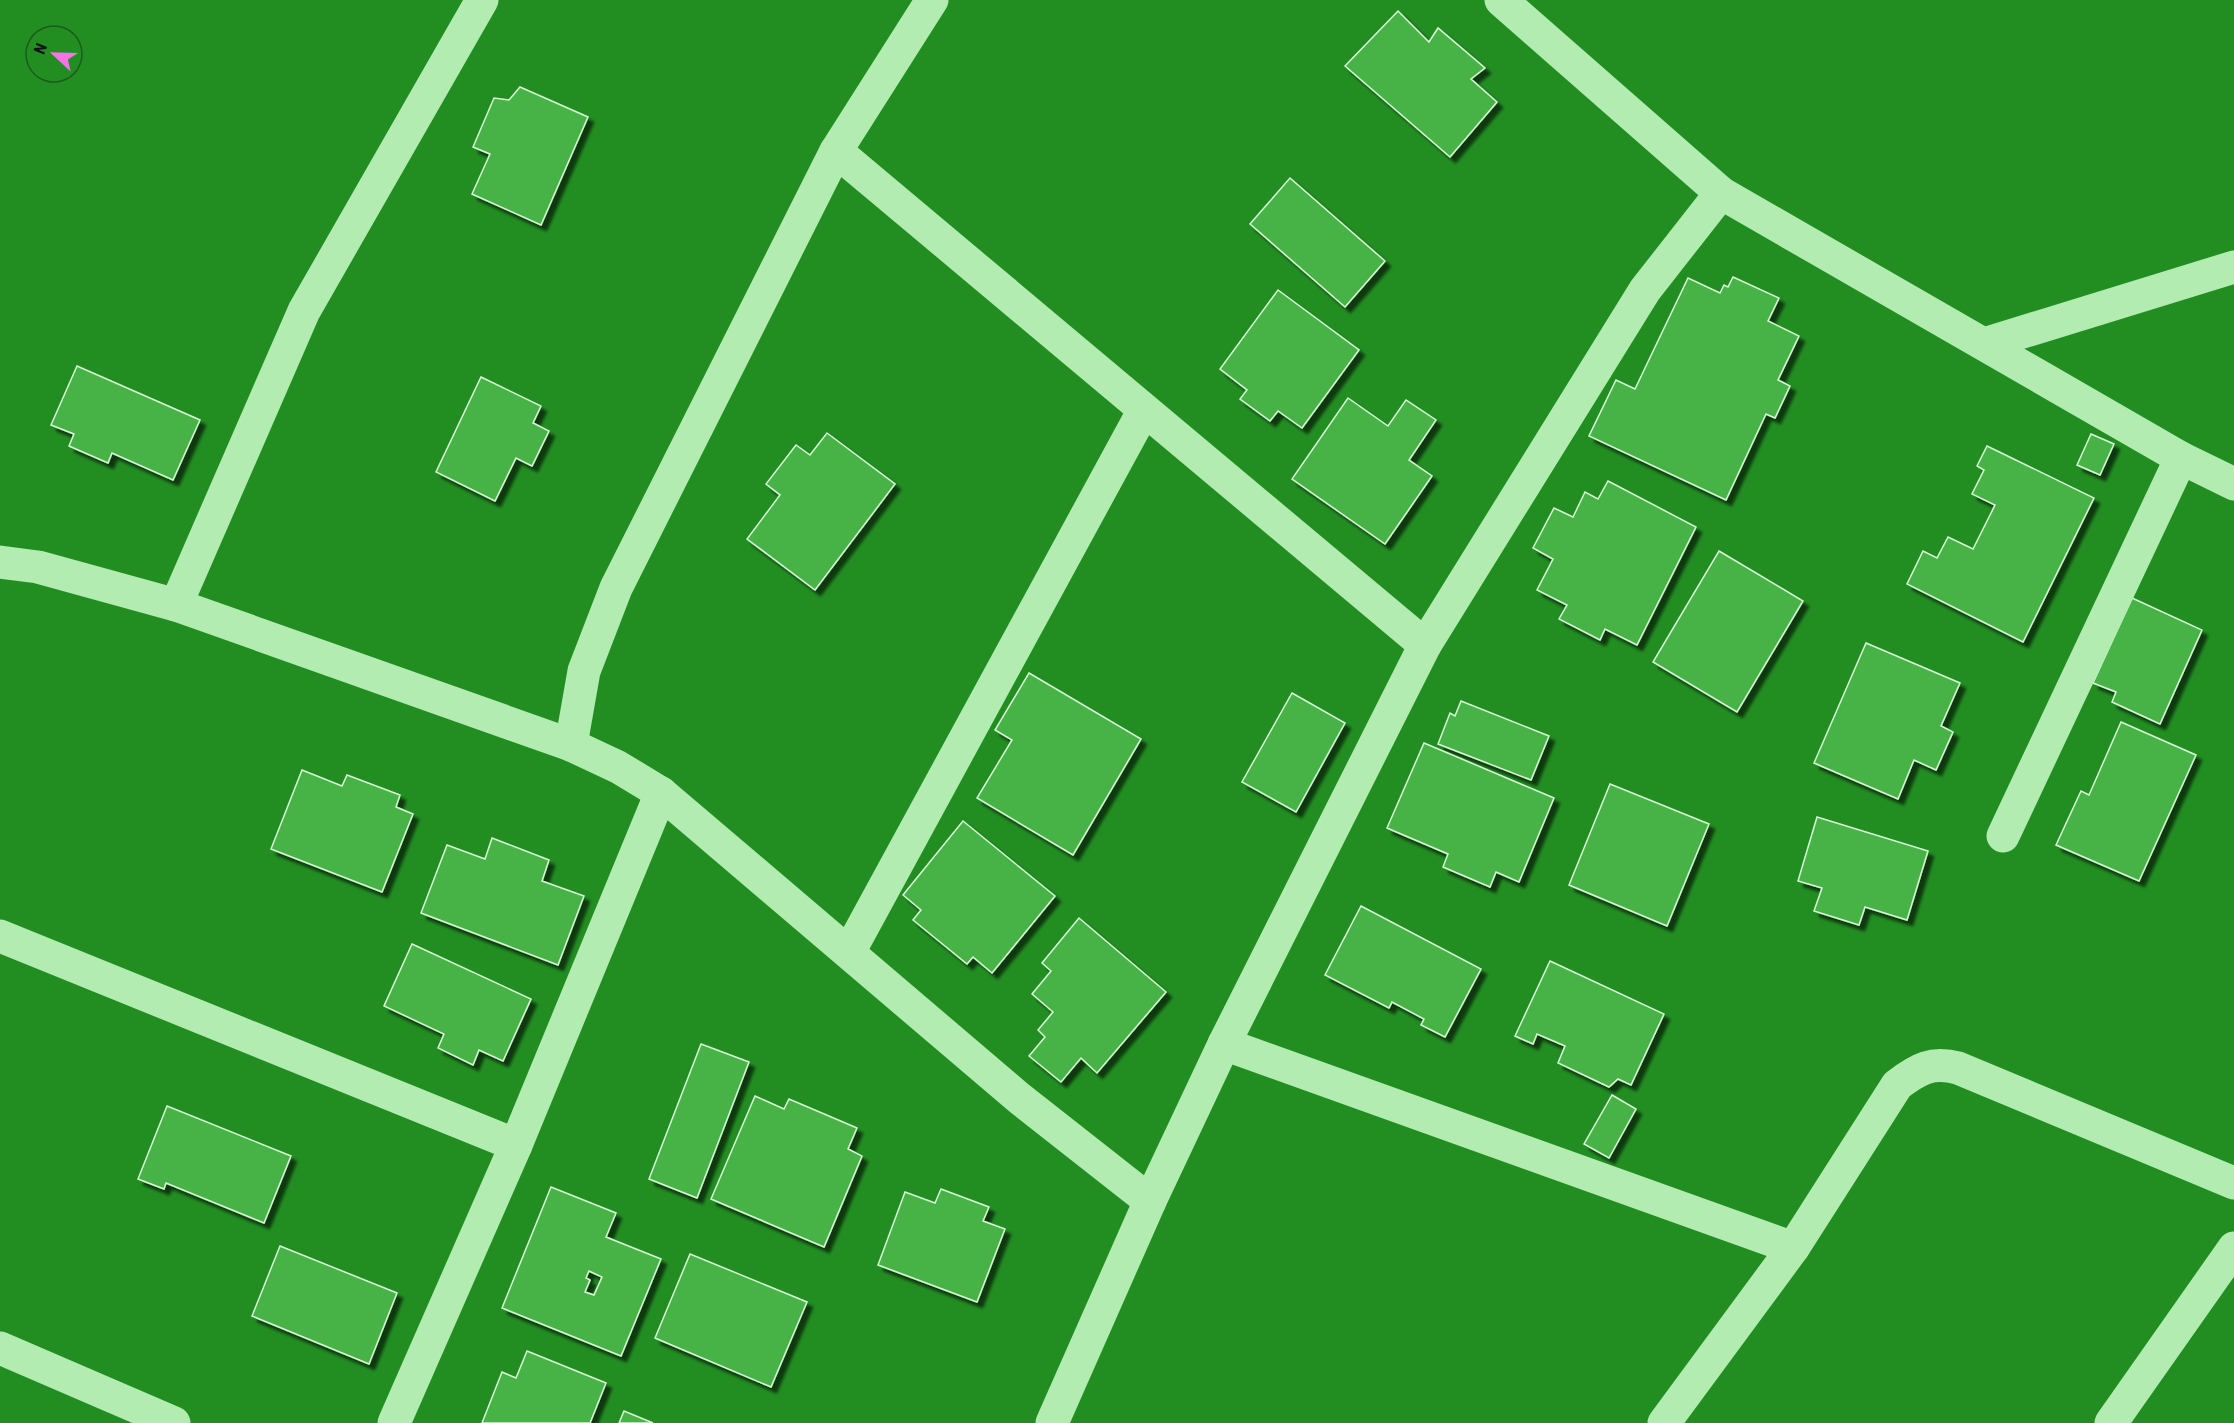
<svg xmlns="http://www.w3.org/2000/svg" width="2234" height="1423" viewBox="0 0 2234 1423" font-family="'Roboto Condensed',sans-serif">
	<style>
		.building { fill: #47b346; stroke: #d7f9d6; stroke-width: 1.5; fill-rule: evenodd; filter: url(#shadow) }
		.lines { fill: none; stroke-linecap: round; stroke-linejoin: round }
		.minor { stroke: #b2ecb1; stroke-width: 33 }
	</style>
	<defs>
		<filter id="shadow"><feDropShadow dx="5.5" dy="5.5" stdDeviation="1.5" flood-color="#0009"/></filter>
	</defs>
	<rect width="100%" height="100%" fill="#228e22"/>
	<g class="building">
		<path d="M1398,11L1429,42L1438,28L1485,68L1471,79L1497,102L1450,157L1345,66Z"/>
		<path d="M520,87L588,117L541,225L472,194L490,154L473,147L494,98L509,100Z"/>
		<path d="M1290,178L1385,261L1345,307L1250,224Z"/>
		<path d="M1733,277L1779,298L1768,321L1799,336L1778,380L1790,386L1775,418L1766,414L1726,500L1589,436L1616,380L1635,389L1688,278L1720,293L1724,285L1728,287Z"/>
		<path d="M1278,290L1359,350L1302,428L1278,411L1270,421L1240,399L1247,390L1220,369Z"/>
		<path d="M77,366L200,420L173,480L112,453L108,463L69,446L74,434L51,425Z"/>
		<path d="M481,377L541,406L533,423L549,431L532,466L516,458L495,501L436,472Z"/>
		<path d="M1348,398L1388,426L1406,400L1436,420L1409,460L1432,476L1385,544L1292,479Z"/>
		<path d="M827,433L895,484L815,590L747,539L780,495L766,484L796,445L810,455Z"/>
		<path d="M2091,434L2114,444L2100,475L2077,465Z"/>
		<path d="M1987,446L2094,498L2023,642L1907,584L1923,551L1937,558L1948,537L1973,549L1995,505L1972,494L1984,470L1977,466Z"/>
		<path d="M1608,481L1696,527L1637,645L1605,629L1600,640L1559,619L1567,605L1537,590L1553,559L1533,548L1554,508L1573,517L1585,492L1598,499Z"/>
		<path d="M1719,551L1803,601L1737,712L1653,662Z"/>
		<path d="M2132,598L2202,630L2160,724L2112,702L2116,692L2093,683Z"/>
		<path d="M1866,643L1960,683L1941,726L1953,732L1936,770L1914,760L1898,799L1814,763Z"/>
		<path d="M1029,673L1141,739L1073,855L977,798L1012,740L995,730Z"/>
		<path d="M1292,693L1345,723L1296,812L1242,782Z"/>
		<path d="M1461,701L1549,736L1531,780L1438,744L1450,713L1455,716Z"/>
		<path d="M2121,722L2196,755L2139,881L2056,845L2081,791L2089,795Z"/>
		<path d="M1424,743L1554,798L1519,882L1496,872L1490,887L1443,867L1448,854L1387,828Z"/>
		<path d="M302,770L342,786L347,775L400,795L396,807L413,814L382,892L271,849Z"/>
		<path d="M1610,784L1709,824L1667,926L1569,885Z"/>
		<path d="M1817,817L1928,851L1907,920L1865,907L1859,925L1814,911L1822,888L1798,881Z"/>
		<path d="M963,821L1055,896L992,973L973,957L967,964L913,920L921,910L903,895Z"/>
		<path d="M492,838L549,860L542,881L584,896L558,965L421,913L447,845L485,859Z"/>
		<path d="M1361,906L1481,969L1445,1037L1421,1025L1424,1019L1392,1002L1389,1008L1325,975Z"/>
		<path d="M1079,918L1166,992L1097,1073L1081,1058L1061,1082L1029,1056L1045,1037L1038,1030L1053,1012L1032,994L1051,971L1042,963Z"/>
		<path d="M412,944L531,999L503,1061L479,1050L473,1065L438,1048L444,1034L384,1006Z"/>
		<path d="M1550,961L1664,1014L1631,1085L1618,1079L1609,1087L1558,1063L1565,1046L1537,1034L1533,1044L1515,1036Z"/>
		<path d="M701,1044L749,1062L697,1198L649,1179Z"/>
		<path d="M1612,1095L1636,1109L1609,1158L1584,1144Z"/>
		<path d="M755,1096L784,1109L789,1099L857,1128L848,1149L862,1156L824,1247L711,1199Z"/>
		<path d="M167,1106L291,1156L264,1223L166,1183L164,1189L138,1179Z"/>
		<path d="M551,1187L616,1213L606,1237L661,1259L621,1356L502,1308ZM589,1271L602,1277L594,1295L585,1292L590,1280L586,1278Z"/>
		<path d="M941,1189L989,1207L983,1221L1005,1229L977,1302L878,1265L905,1192L935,1203Z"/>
		<path d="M280,1246L397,1293L369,1364L252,1316Z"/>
		<path d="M690,1254L807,1302L771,1387L655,1338Z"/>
		<path d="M527,1351L606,1383L590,1423H482L502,1372L516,1378Z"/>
		<path d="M624,1411L653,1423H619Z"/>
	</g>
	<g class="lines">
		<g class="minor">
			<path d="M1501,0L1721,193"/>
			<path d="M836,151L1425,645"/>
			<path d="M1984,344L2234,267"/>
			<path d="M0,562L38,567L176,605L571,745L618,767L661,793L1019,1098L1150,1201"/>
			<path d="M176,605L304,311L482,0"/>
			<path d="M571,745L584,671L616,588L836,151L932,0"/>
			<path d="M2003,836L2181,458"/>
			<path d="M0,936L516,1145"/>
			<path d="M849,952L1144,410"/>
			<path d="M1224,1044L1793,1248"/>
			<path d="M0,1348L174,1423"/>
			<path d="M394,1423L516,1145L661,793"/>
			<path d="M1052,1423L1150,1201L1224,1044L1425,645L1645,290L1721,193L2181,458L2234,484"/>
			<path d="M1664,1423L1793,1248L1897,1085C1918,1069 1932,1061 1958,1068L2234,1183"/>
			<path d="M2111,1423L2234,1248"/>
		</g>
	</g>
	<g transform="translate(54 54) rotate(292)"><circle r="28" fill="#228e22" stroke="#1b5c1b" stroke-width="1.5"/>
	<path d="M0-4.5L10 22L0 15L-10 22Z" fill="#f873e5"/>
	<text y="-9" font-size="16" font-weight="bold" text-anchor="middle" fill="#111111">N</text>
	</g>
</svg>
